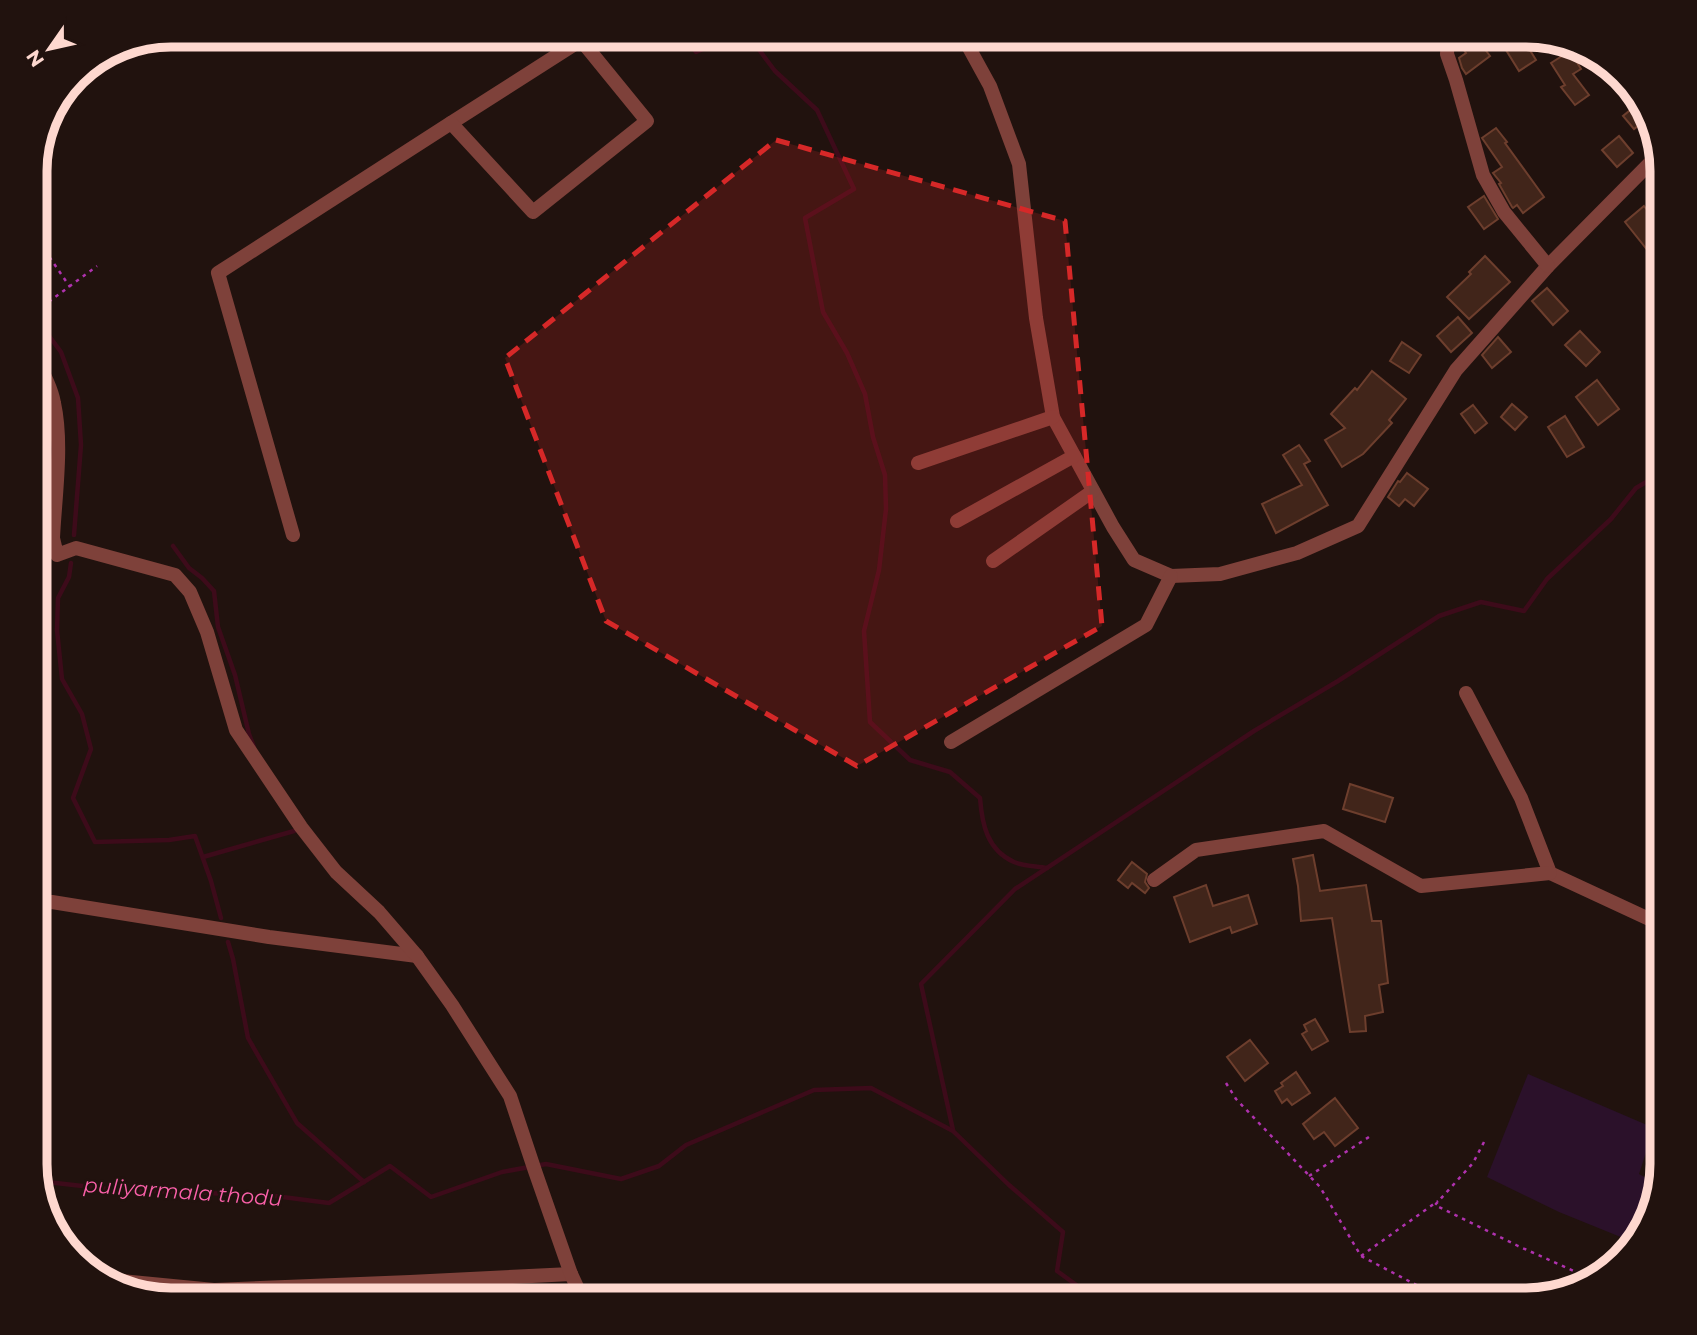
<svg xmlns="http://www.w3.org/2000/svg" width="1697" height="1335" viewBox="0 0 1697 1335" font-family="Montserrat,sans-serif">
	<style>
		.green { fill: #2b112a }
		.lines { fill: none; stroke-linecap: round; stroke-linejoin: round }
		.stream { stroke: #3d0b1a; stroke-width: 4.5 }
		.building { fill: #41251a; stroke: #6d3e2d; stroke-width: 2 }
		.path { stroke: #af32ae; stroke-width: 2.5; stroke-dasharray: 3.5 5; stroke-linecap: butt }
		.minor { stroke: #7e413a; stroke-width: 14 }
		.tertiary { stroke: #7e413a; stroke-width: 14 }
		.marked { fill: #d62828; fill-opacity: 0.2; stroke: #d62828; stroke-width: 5; stroke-dasharray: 14 9; stroke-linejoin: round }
		.labels { text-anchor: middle; stroke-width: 5; stroke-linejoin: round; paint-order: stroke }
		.water-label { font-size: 21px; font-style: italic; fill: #fa60a9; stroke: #21120e }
		.rim { fill: none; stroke: #fed8cf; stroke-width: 9 }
	</style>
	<rect width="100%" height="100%" fill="#21120e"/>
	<path class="green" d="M1528,1074L1654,1128L1639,1174L1655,1183L1633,1242L1559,1212L1487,1177Z"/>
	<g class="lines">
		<g class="stream">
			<path d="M683,35L696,52L719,42L748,35"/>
			<path d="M748,35L775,71L817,110L854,189L805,218L823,312L847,353L865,394L873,437L885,475L886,509L879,570L864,631L870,722L910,760L950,772L980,798C982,824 987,850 1014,862C1023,866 1036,866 1047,868"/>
			<path d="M35,317L61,352L78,398L81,445L74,535"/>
			<path d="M173,546L189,568L202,578L214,591L218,627L235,675L249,734L254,747"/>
			<path d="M71,563L69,577L58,598L57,630L62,679L82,714L91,749L73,798L95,842L169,840L195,836L211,881L221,918"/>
			<path d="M203,857L294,831"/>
			<path d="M228,942L233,959L248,1038L297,1123L364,1182"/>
			<path d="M953,1130L921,984L1015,889L1254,731L1338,681L1439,616L1481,602L1524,611L1547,579L1611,519L1636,488L1660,474H1662"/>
			<path d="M38,1181L118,1190L267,1195L329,1203L390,1166L431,1197L502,1172L546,1164L621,1179L659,1166L686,1145L814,1090L871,1088L953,1131L1009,1185L1063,1232L1057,1271L1097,1300"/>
		</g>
	</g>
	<g class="building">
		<path d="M1475,36L1490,56L1466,74L1462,68L1459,58L1466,53L1461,46Z"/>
		<path d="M1523,39L1536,60L1519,71L1506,50Z"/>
		<path d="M1570,51L1581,69L1573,74L1589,95L1575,105L1561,87L1565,85L1551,63Z"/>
		<path d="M1639,103L1649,117L1634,129L1623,116Z"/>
		<path d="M1496,128L1507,142L1505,143L1544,197L1523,213L1517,205L1513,208L1512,207L1499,184L1501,183L1493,173L1502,167L1482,138Z"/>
		<path d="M1619,136L1633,153L1617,167L1602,150Z"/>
		<path d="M1484,196L1498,219L1484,229L1468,207Z"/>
		<path d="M1644,206L1662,229V242L1649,252L1625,222Z"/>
		<path d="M1485,256L1510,282L1469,319L1447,297L1471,274L1469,272Z"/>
		<path d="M1547,288L1568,311L1553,325L1532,301Z"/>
		<path d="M1458,317L1472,333L1451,352L1437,336Z"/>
		<path d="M1580,331L1600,352L1586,366L1565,345Z"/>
		<path d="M1498,337L1511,352L1492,368L1482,355Z"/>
		<path d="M1402,342L1421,355L1409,373L1390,361Z"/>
		<path d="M1372,371L1406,399L1389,420L1392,423L1363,454L1342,467L1325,440L1345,428L1331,414L1355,388L1357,390Z"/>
		<path d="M1597,380L1619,409L1598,425L1576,397Z"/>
		<path d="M1512,404L1527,417L1515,430L1501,417Z"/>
		<path d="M1473,405L1487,423L1475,433L1461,414Z"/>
		<path d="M1565,416L1584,447L1567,457L1548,427Z"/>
		<path d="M1299,445L1310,461L1304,464L1328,505L1276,533L1262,504L1302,485L1283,455Z"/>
		<path d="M1407,473L1428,489L1414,506L1405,499L1399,506L1388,497L1398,481L1400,482Z"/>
		<path d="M1350,784L1393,798L1385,822L1343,809Z"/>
		<path d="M1313,855L1320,891L1366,885L1372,921H1381L1388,983L1379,985L1383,1012L1365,1016L1366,1031L1350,1032L1332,918L1301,921L1298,886L1293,859Z"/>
		<path d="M1132,862L1147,874L1145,882L1149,888L1145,893L1132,883L1128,888L1118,880Z"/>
		<path d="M1206,885L1213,906L1248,895L1257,924L1232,933L1230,927L1190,942L1174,897Z"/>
		<path d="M1315,1019L1328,1041L1312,1050L1302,1034L1307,1031L1304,1025Z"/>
		<path d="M1250,1040L1268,1063L1245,1081L1227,1057Z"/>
		<path d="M1296,1072L1310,1093L1292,1105L1287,1099L1282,1103L1275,1091L1283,1086L1281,1083Z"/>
		<path d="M1335,1098L1358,1128L1335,1146L1324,1132L1314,1139L1303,1124Z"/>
	</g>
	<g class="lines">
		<g class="path">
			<path d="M35,236L70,287"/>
			<path d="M35,312L97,266"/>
			<path d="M1226,1083L1236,1099L1320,1187L1361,1256L1445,1300"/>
			<path d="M1484,1142L1473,1163L1435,1205L1518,1246L1594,1280"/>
			<path d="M1309,1176L1372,1135"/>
			<path d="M1361,1256L1438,1201"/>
		</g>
		<g class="minor">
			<path d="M962,35L990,86L1019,164L1036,318L1053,417L1113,527L1134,560L1171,576L1220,574L1297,553L1358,526L1456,370L1548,266L1658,155"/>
			<path d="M1448,35L1447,54L1456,80L1483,175L1504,212L1548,266"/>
			<path d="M451,123L581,40"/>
			<path d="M918,463L1053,417"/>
			<path d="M957,521L1074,456"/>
			<path d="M293,535L218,273L451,123L533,212L647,121L581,40L587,35"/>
			<path d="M993,561L1093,491"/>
			<path d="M1466,693L1521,798L1550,873L1662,925"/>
			<path d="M951,742L1146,625L1171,576"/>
			<path d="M1154,880L1196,850L1324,831L1421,886L1550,873"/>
			<path d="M35,903L52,902L269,937L417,956"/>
			<path d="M121,1281L214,1290L410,1282L571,1274"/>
		</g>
		<path class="tertiary" d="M35,358C43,373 51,387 54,403C63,444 55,496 53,538L57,555L76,548L175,575L190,592L207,632L236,730L301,827L336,872L379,912L417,956L452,1005L510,1096L535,1171L571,1274L583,1300"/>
	</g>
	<path class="marked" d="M776,140L1065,221L1102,626L857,766L606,621L505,358Z"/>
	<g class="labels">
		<g class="water-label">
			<text transform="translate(183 1192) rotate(4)" y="7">puliyarmala thodu</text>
		</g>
	</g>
	<path d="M0 0H1697V1335H0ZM171 47H1526A124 124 0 0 1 1650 171V1164A124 124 0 0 1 1526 1288H171A124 124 0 0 1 47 1164V171A124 124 0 0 1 171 47Z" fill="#21120e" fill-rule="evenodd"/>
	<path class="rim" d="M171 47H1526A124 124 0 0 1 1650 171V1164A124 124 0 0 1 1526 1288H171A124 124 0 0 1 47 1164V171A124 124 0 0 1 171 47Z"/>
	<g transform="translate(49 49) rotate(236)" stroke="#21120e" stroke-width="5" paint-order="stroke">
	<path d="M0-5L12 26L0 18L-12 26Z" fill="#fed8cf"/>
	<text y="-10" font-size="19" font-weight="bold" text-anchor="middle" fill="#fed8cf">N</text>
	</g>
</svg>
